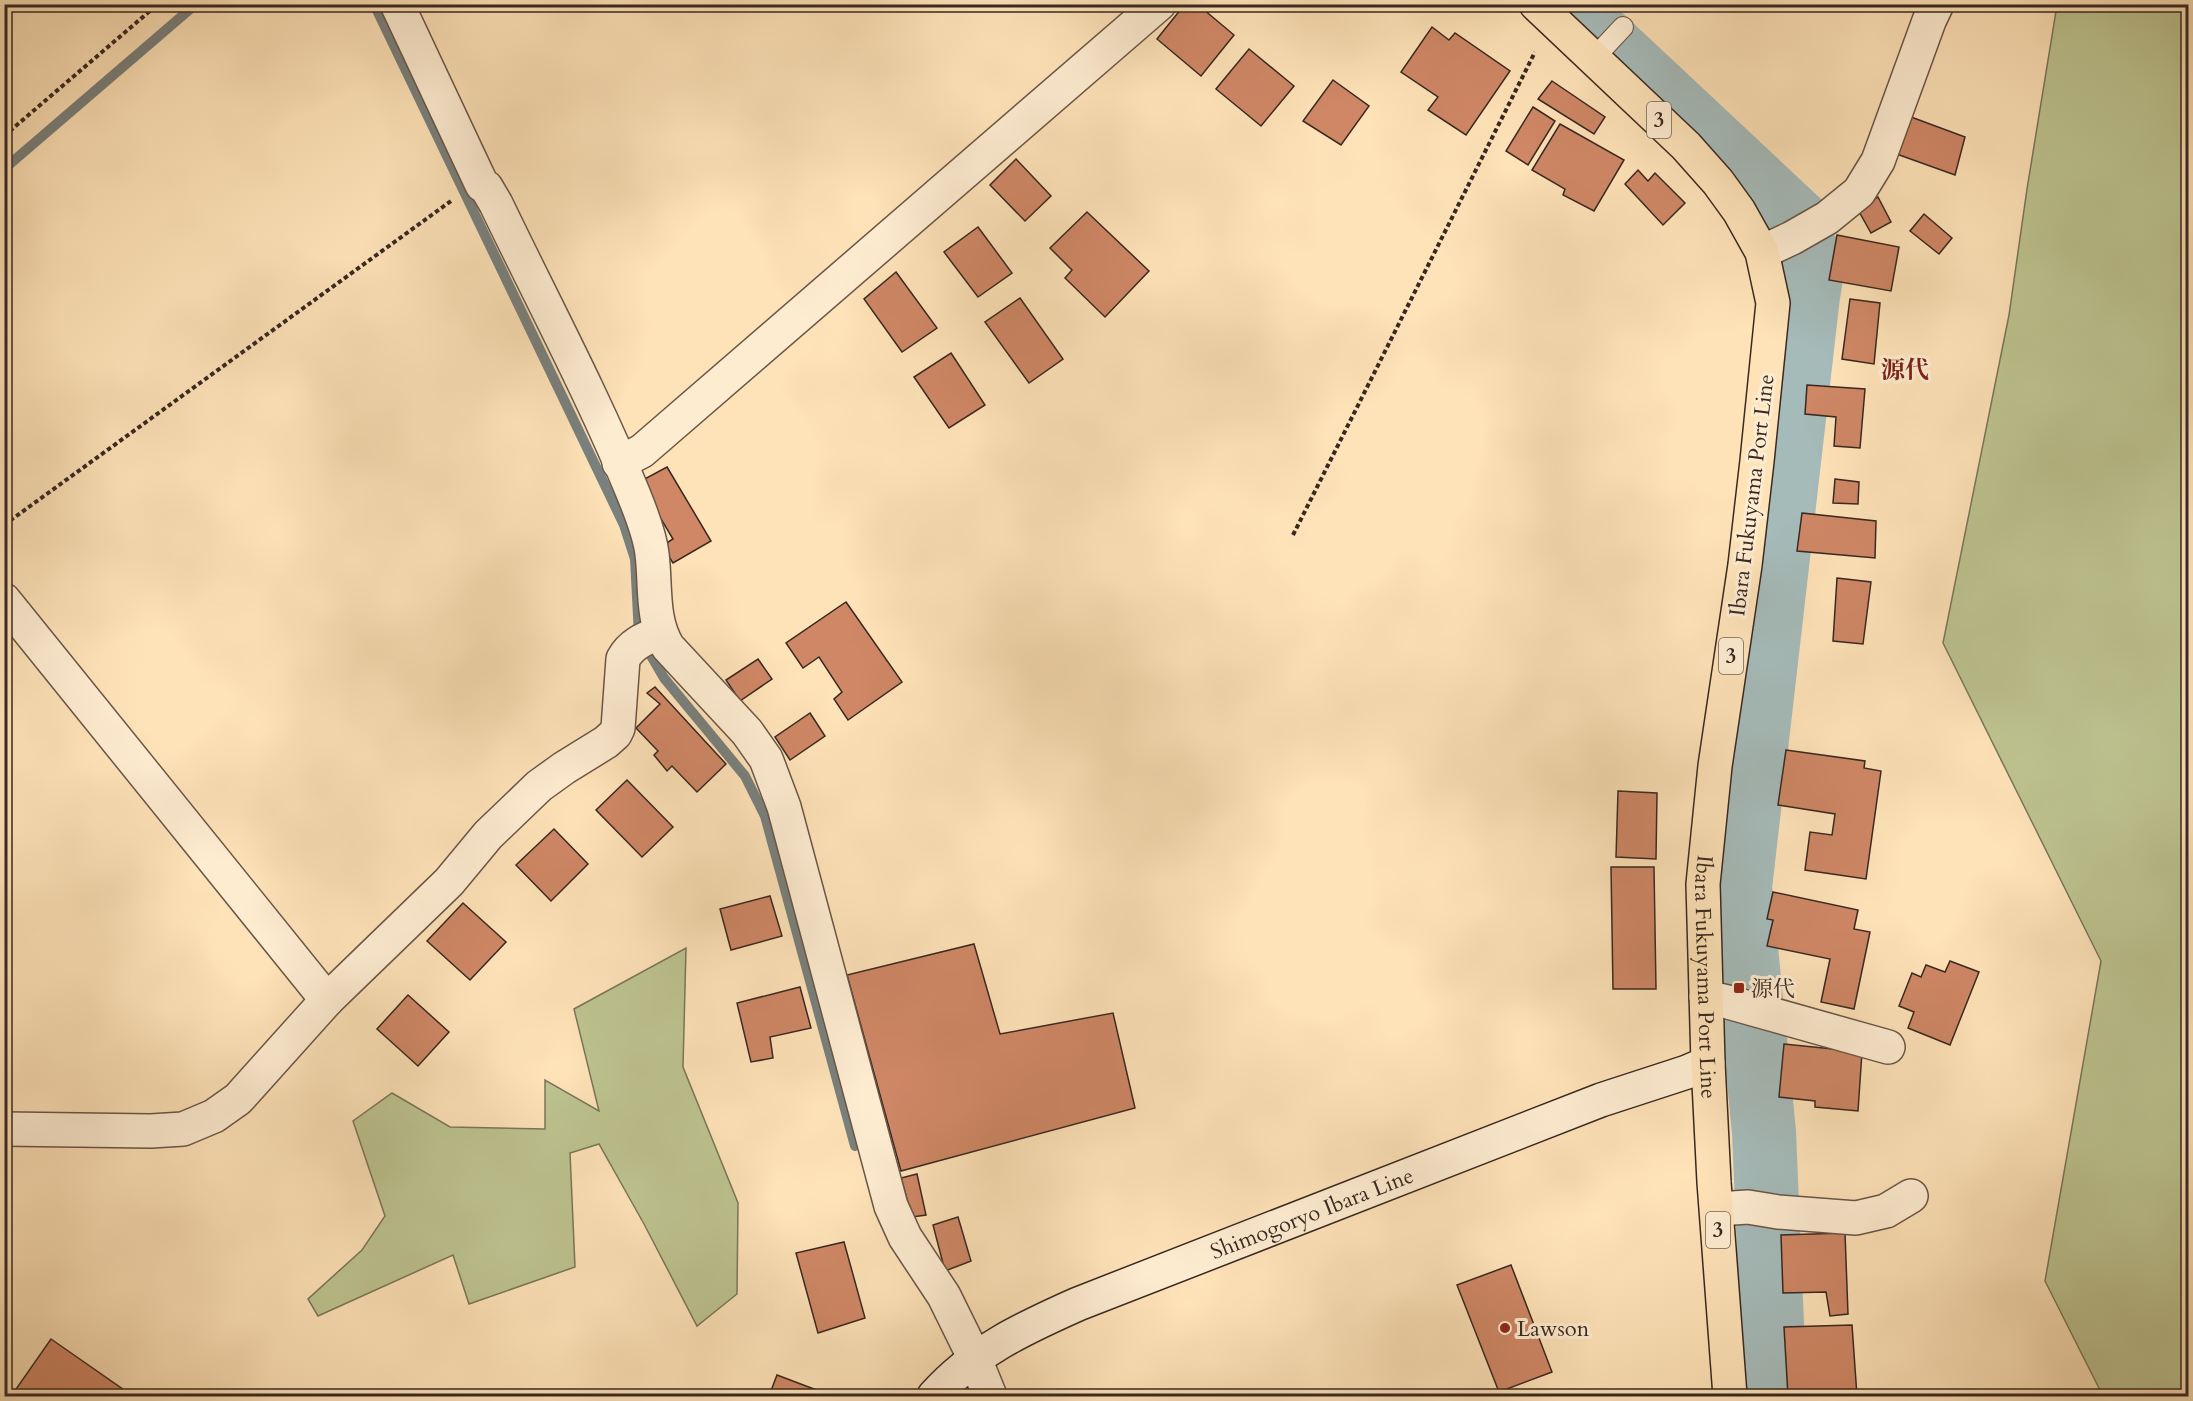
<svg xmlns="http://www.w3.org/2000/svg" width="2193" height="1401" viewBox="0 0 2193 1401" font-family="Cardo,'Noto Serif JP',serif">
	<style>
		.green { fill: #bdc491; stroke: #7a7659; stroke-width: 1.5 }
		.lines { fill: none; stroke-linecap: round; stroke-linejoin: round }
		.stream { stroke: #79807d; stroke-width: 10 }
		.river { stroke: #a5bbba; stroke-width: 64 }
		.building { fill: #cf8766; stroke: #382821; stroke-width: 1.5 }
		.lane-casing { stroke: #6a5647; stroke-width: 22 }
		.street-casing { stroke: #6a5647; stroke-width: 36 }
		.secondary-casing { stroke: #382821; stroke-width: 36 }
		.primary-casing { stroke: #382821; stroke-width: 36 }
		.path { stroke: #382821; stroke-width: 4; stroke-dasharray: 4.5 3; stroke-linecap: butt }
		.lane { stroke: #feecd1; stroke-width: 20 }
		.street { stroke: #feecd1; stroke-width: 33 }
		.secondary { stroke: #feecd1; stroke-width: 33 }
		.primary { stroke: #fee2b8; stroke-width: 33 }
		.poi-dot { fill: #8f2418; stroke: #feecd1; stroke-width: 2 }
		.labels { text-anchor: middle; stroke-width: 6; stroke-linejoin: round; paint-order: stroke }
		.shield { fill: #feecd1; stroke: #736356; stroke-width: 1.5 }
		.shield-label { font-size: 21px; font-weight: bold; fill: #382821 }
		.street-label { font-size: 22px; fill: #382821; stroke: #feecd1 }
		.poi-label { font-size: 22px; fill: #382821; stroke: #feecd1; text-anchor: start }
		.neighbourhood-label { font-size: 24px; font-weight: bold; fill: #7a1f14; stroke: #feecd1 }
	</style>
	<rect width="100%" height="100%" fill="#fee2b8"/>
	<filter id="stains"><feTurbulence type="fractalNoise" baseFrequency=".00333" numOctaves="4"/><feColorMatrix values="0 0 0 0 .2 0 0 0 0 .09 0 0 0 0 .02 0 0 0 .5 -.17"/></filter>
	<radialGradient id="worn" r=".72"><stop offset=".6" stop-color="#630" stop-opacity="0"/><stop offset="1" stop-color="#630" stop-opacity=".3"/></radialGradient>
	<g class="green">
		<path d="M2057,5H2188V1396H2103L2045,1281L2101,961L1943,643L2009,315L2027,189Z"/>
		<path d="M686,948L683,1067L738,1203L737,1294L697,1326L644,1224L599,1144L570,1153L575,1267L469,1304L453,1255L318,1316L308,1299L362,1250L385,1216L353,1121L392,1093L450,1127L545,1129V1080L599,1111L574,1009Z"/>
	</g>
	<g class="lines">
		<g class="stream">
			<path d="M374,4L624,525L635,559L639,635L664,678L745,776L765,816L855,1146"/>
			<path d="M4,169L196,4"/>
		</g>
		<g class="river">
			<path d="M1566,4L1801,224"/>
			<path d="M1775,1396L1764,1132L1740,887L1808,296L1814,260"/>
		</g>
	</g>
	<g class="building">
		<path d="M1185,4H1197L1234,35L1201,76L1157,39Z"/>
		<path d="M1432,27L1449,40L1455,33L1510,71L1466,135L1428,110L1438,97L1401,72Z"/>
		<path d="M1249,49L1294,86L1261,126L1216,89Z"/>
		<path d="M1333,80L1369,106L1341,145L1303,121Z"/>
		<path d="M1552,81L1605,117L1594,134L1538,99Z"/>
		<path d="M1533,107L1555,121L1528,165L1506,151Z"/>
		<path d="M1903,114L1965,137L1955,175L1891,152Z"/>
		<path d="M1560,124L1624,160L1594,211L1563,195L1565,189L1532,170Z"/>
		<path d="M1016,159L1051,196L1025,221L990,185Z"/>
		<path d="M1638,170L1648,181L1655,173L1685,203L1663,225L1625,184Z"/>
		<path d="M1878,197L1891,222L1871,233L1857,208Z"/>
		<path d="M1087,212L1149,271L1105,317L1065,278L1072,270L1050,248Z"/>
		<path d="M1924,214L1952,238L1939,254L1910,231Z"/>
		<path d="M978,227L1012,273L978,297L944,252Z"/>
		<path d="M1837,235L1899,247L1891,291L1829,280Z"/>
		<path d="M896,272L937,328L902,352L864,299Z"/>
		<path d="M1020,298L1063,359L1029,383L985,322Z"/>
		<path d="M1850,299L1880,303L1874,364L1842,359Z"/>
		<path d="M951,353L985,405L949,428L914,377Z"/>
		<path d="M1807,385L1865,389L1860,448L1834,446L1836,417L1805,414Z"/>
		<path d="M667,467L711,541L673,563L662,546L673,539L639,482Z"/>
		<path d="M1835,479L1859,482L1858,504L1833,503Z"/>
		<path d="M1802,513L1876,521L1875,558L1797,551Z"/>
		<path d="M1837,578L1871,582L1863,644L1833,641Z"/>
		<path d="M846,602L902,682L848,720L834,699L842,692L819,657L803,668L786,643Z"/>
		<path d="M758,659L772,679L740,701L726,680Z"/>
		<path d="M655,687L726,764L697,792L672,766L667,771L654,755L658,751L636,728L660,704L647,693Z"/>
		<path d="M810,713L825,736L790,760L775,737Z"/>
		<path d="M1786,750L1865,761L1864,768L1881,771L1866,879L1805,870L1810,832L1832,835L1835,814L1778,805Z"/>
		<path d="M627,780L673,827L642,857L596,810Z"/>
		<path d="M1618,791L1657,793L1656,859L1616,857Z"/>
		<path d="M554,829L588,864L551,901L516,865Z"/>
		<path d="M1611,867H1654L1656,989H1613Z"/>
		<path d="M1773,892L1858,910L1854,929L1870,932L1854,1009L1821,1002L1830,959L1767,946L1773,920L1767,919Z"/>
		<path d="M770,896L782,936L731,950L720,909Z"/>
		<path d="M463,903L506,942L470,980L427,941Z"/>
		<path d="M974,944L1000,1034L1113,1013L1135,1108L901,1171L847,975Z"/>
		<path d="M1950,961L1979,972L1950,1045L1908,1028L1914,1012L1899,1006L1912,973L1921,977L1926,965L1945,972Z"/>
		<path d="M800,987L811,1028L770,1037L773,1058L751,1062L737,1003Z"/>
		<path d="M408,995L449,1032L418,1066L377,1029Z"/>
		<path d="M1784,1044L1862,1052L1858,1111L1815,1107V1101L1779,1097Z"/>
		<path d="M917,1174L926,1215L912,1217L901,1178Z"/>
		<path d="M958,1217L971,1261L945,1271L933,1225Z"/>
		<path d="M1845,1233L1848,1314L1830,1316L1826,1292L1783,1293L1781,1235Z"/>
		<path d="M844,1242L865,1318L818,1333L796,1253Z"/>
		<path d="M1511,1265L1552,1372L1499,1392L1457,1285Z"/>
		<path d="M1852,1325L1857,1396H1788L1784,1327Z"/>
		<path d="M51,1339L124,1390L119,1396H21L14,1392Z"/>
		<path d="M777,1375L827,1394L826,1396H769Z"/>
	</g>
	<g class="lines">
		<defs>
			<path id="lane" d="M1594,58L1623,27"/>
			<g id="street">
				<path d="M397,4L482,185L486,187L496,204C542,300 593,395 633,493C640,510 650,536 652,554C656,586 651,619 668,647L747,732L766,759L784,807L891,1206L905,1237L944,1296L975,1359L990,1396"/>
				<path d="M1762,252L1792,238L1827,218L1859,192L1878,161L1929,21L1937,4"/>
				<path d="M619,463L642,451L1159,4"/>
				<path d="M4,600L327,1000"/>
				<path d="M1706,997L1728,1002L1888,1047"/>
				<path d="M4,1129L151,1131L183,1129L214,1116L238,1099L327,1000L449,882L488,835L539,786L564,768L606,742L615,734L618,728L623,659C631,644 644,639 659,633"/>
				<path d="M1717,1209L1748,1207L1778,1212L1856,1218L1886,1211L1911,1196"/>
			</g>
			<g id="secondary">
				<path id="s1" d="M934,1396C974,1351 1024,1328 1078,1304L1601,1100L1687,1072L1708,1063"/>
			</g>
			<g id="primary">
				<path id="s2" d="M1536,4L1686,146L1718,182L1739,211L1762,252L1773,303L1757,461L1745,565L1715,766L1703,884L1708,1063L1714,1182L1730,1396"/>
			</g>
		</defs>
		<use href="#lane" class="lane-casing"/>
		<use href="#street" class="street-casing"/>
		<use href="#secondary" class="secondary-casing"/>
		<use href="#primary" class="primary-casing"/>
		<g class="path">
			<path d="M4,136L158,4"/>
			<path d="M4,525L451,201"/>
			<path d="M1293,535L1535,52"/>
		</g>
		<use href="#lane" class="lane"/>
		<use href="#street" class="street"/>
		<use href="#secondary" class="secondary"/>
		<use href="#primary" class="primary"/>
	</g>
	<g class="poi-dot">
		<rect x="1733" y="982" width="12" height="12" rx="3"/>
		<circle cx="1505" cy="1328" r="6"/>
	</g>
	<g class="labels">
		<g class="shield">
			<rect x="1647" y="102" width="24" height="36" rx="4.5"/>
			<rect x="1719" y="638" width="24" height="36" rx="4.5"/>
			<rect x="1706" y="1212" width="24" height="36" rx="4.5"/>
		</g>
		<g class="shield-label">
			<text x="1659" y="127">3</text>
			<text x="1731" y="663">3</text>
			<text x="1718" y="1237">3</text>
		</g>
		<g class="street-label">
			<text transform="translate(1751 495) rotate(-83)" y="8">Ibara Fukuyama Port Line</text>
			<text dy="8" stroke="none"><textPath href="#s2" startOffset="1068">Ibara Fukuyama Port Line</textPath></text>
			<text dy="8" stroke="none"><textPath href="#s1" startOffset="423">Shimogoryo Ibara Line</textPath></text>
		</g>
		<g class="poi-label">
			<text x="1751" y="996">源代</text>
			<text x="1517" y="1336">Lawson</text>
		</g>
		<g class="neighbourhood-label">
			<text x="1905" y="378">源代</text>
		</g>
	</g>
	<rect width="2193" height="1401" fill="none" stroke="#fee2b8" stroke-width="24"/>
	<rect x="6" y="6" width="2181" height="1389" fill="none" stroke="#382821" stroke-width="3"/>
	<rect x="12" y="12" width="2169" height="1377" fill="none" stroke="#382821" stroke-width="1.5"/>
	<rect width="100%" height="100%" filter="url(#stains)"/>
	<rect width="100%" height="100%" fill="url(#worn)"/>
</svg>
